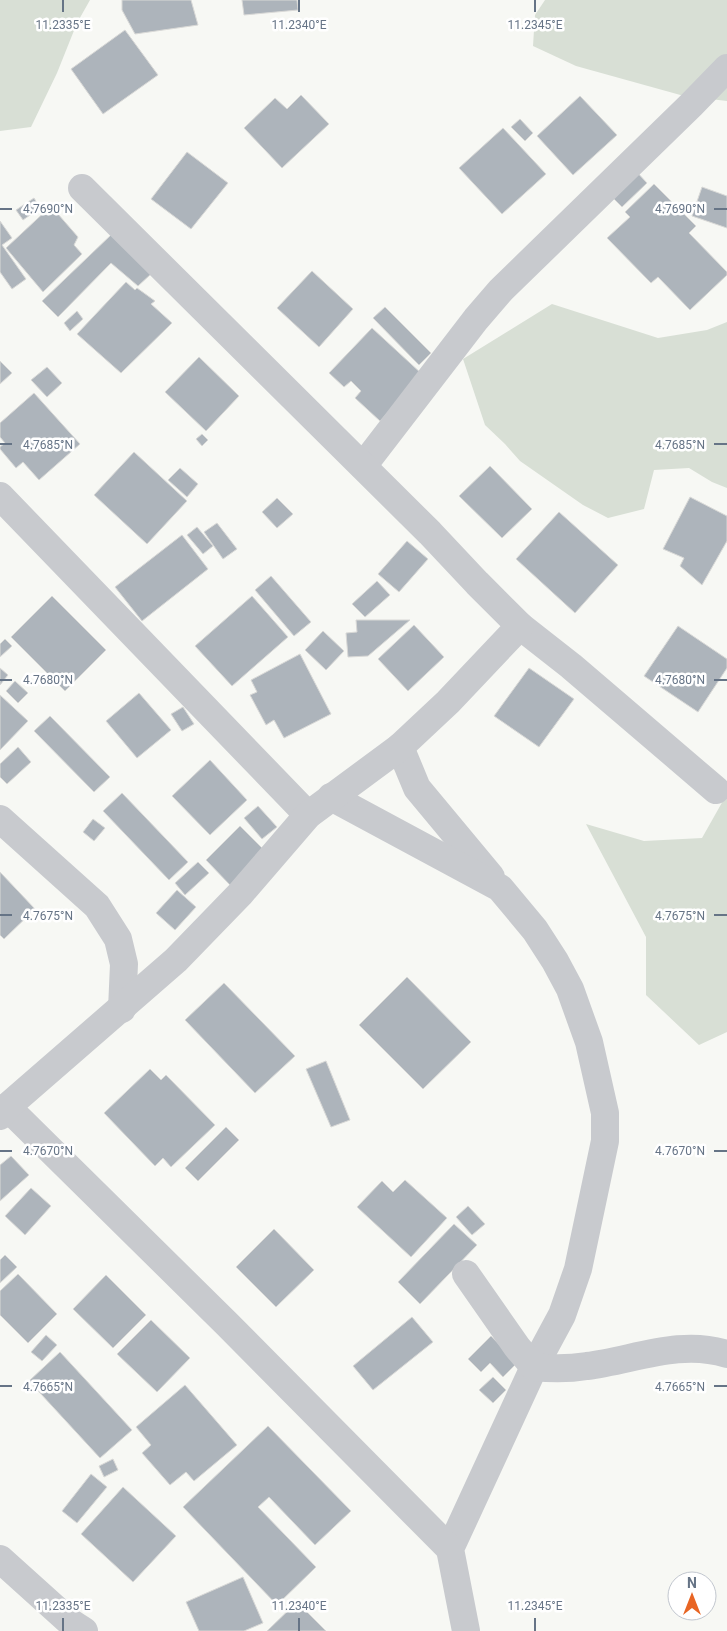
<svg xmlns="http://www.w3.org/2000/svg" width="727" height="1631" viewBox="0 0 727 1631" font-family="Roboto,sans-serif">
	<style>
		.green { fill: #d8dfd5 }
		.building { fill: #adb4bb; stroke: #d9d9d7 }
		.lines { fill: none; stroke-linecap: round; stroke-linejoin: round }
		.minor { stroke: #c8cace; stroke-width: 28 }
		.ticks { fill: none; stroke: #667486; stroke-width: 2 }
		.ticks-label { font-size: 12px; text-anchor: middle; fill: #667486; stroke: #fff; stroke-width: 5; stroke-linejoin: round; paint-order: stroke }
	</style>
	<rect width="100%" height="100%" fill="#f7f8f4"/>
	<g class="green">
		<path d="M0,0H90L77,23L57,73L31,127L0,131Z"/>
		<path d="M545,0H727V101L684,96L576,66L533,46L535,15Z"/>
		<path d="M552,304L658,338L707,330L727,322V488L712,482L689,468L654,470L644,509L608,518L583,505L520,461L505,444L485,425L463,359Z"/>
		<path d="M727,787V1032L699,1045L646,995V937L586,824L644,841L702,838L724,799Z"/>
	</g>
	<g class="building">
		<path d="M122,0H191L198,25L135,34L122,10Z"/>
		<path d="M242,0H297L298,10L244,15Z"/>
		<path d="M125,30L158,75L103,114L71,69Z"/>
		<path d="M301,95L329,124L282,168L244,128L275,98L287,109Z"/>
		<path d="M580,96L617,135L573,175L537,136Z"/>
		<path d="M520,119L533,133L525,141L511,127Z"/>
		<path d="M503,128L546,174L502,214L459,168Z"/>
		<path d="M187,152L228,183L191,229L151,199Z"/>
		<path d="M634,169L647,183L622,207L609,194Z"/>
		<path d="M654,184L696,226L689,233L727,272V275L690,310L658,277L651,283L607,238L630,217L625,212Z"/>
		<path d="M702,187L727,196V228L692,216Z"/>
		<path d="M34,198L40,208L23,220L16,210Z"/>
		<path d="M51,206L78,237L74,245L82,254L43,292L6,248Z"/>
		<path d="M0,221L12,238L2,245L26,279L12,289L0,272Z"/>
		<path d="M112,234L151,274L138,286L111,263L58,317L42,301Z"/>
		<path d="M312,271L353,309L319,347L277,308Z"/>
		<path d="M126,282L135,290L137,288L155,301L151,304L172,323L121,373L77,334Z"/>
		<path d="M385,307L431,353L419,365L373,318Z"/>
		<path d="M77,311L83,319L70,331L64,323Z"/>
		<path d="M372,328L423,375L380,421L355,398L361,391L351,381L344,387L329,373Z"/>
		<path d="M199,357L239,396L206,431L165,392Z"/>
		<path d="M0,361L12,373L0,384Z"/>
		<path d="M47,367L62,383L47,397L31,380Z"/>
		<path d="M34,393L80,444L39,480L23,462L16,468L0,449V447L5,443L0,437V423Z"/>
		<path d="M202,434L208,440L202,446L196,439Z"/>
		<path d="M134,452L187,501L147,544L94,495Z"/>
		<path d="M490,466L532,509L502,538L459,496Z"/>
		<path d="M180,468L198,484L187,497L168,480Z"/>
		<path d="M690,497L727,516V541L702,585L680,566L684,558L663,549Z"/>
		<path d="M277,498L293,514L277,528L262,512Z"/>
		<path d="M559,512L618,565L575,613L516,559Z"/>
		<path d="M217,523L237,549L223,559L204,532Z"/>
		<path d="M197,527L213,546L203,554L187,535Z"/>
		<path d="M182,535L208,569L142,621L115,587Z"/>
		<path d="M407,541L428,559L399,592L378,574Z"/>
		<path d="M271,576L311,622L294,636L255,590Z"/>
		<path d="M377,581L390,595L365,617L352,604Z"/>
		<path d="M52,596L106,650L65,691L11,637Z"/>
		<path d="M252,596L288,637L232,686L195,646Z"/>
		<path d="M356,620H410L368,656L348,657L346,633L357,632Z"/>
		<path d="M414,625L444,657L408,691L378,659Z"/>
		<path d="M678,626L727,659V668L698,712L644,676Z"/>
		<path d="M323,631L344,651L326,670L305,650Z"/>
		<path d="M5,639L12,646L0,657V644Z"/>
		<path d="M300,654L331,714L284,738L274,720L266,725L250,695L257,692L251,680Z"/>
		<path d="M0,668L8,675L0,685Z"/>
		<path d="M529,668L574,699L539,747L494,716Z"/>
		<path d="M15,681L28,693L18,703L6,691Z"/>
		<path d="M139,693L171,730L137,758L106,721Z"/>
		<path d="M0,695L28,721L0,750Z"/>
		<path d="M183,707L194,724L182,731L171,714Z"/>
		<path d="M50,716L110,777L94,792L34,731Z"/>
		<path d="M18,747L31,762L7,784L0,777V764Z"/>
		<path d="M210,760L247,800L210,835L172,796Z"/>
		<path d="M122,793L188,862L169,880L103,811Z"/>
		<path d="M258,806L277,827L262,839L244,818Z"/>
		<path d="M93,819L105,828L94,841L83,832Z"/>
		<path d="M240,826L266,852L231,886L206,860Z"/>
		<path d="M198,862L209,873L185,895L175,883Z"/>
		<path d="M0,872L35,909L4,939L0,935Z"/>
		<path d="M177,890L196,907L175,930L156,913Z"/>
		<path d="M407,977L471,1042L423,1089L359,1025Z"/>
		<path d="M224,983L295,1056L255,1093L185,1020Z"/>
		<path d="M326,1061L350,1120L331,1127L306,1069Z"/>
		<path d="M150,1069L161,1080L166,1075L215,1125L171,1167L163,1158L155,1166L104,1113Z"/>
		<path d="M226,1127L239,1140L198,1181L185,1168Z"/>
		<path d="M11,1156L29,1175L0,1201V1165Z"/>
		<path d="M405,1180L447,1218L411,1257L357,1207L382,1181L393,1192Z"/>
		<path d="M31,1188L51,1206L25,1235L5,1216Z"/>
		<path d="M468,1206L485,1224L472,1235L456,1217Z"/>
		<path d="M454,1224L477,1245L420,1304L398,1282Z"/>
		<path d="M274,1229L314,1270L276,1307L236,1267Z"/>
		<path d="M5,1255L17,1267L0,1283V1260Z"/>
		<path d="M18,1274L57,1314L28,1343L0,1315V1291Z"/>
		<path d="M106,1275L146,1315L113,1348L73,1309Z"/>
		<path d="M412,1317L433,1342L373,1390L353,1366Z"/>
		<path d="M151,1320L190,1358L157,1392L117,1354Z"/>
		<path d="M46,1335L57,1345L42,1361L31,1352Z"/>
		<path d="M491,1336L517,1363L503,1377L490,1363L481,1372L468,1359Z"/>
		<path d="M60,1352L132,1430L100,1458L29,1381Z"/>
		<path d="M493,1377L506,1390L493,1403L479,1390Z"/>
		<path d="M185,1385L237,1445L194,1481L186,1472L170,1485L142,1453L151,1445L136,1427Z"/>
		<path d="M268,1426L351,1511L315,1545L269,1497L258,1507L316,1567L277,1605L183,1507Z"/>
		<path d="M113,1459L118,1470L104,1477L99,1466Z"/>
		<path d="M91,1474L107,1487L77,1523L62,1511Z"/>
		<path d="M123,1487L176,1536L133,1582L81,1534Z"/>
		<path d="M243,1577L263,1623L244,1631H199L186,1602Z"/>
		<path d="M297,1602L326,1631H267Z"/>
	</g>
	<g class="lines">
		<g class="minor">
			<path d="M363,466L476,319L501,290L691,105L727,68"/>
			<path d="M0,496L308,815"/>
			<path d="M520,626L571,666L716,790"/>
			<path d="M400,747L417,788L491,877"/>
			<path d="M331,797L500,888L535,930L555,961L570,989L589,1042L605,1113V1141L578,1269L562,1315L534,1367L450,1549L466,1631"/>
			<path d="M0,819L97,906L118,939L124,964L122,1009"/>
			<path d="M7,1107L227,1324L450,1549"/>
			<path d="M0,1116L7,1107L176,960L240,894L308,815L400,747L448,702L520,626L477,583L430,533L82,188"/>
			<path d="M466,1274L517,1347L534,1367C552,1369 569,1369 587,1366C634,1360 680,1339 727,1354"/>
			<path d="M0,1559L70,1622L84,1631"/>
		</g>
	</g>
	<path class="ticks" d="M63,0V12M299,0V12M535,0V12M0,209H12M714,209H727M0,444H12M714,444H727M0,680H12M714,680H727M0,915H12M714,915H727M0,1151H12M714,1151H727M0,1386H12M714,1386H727M63,1618V1631M299,1618V1631M535,1618V1631"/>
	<g class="ticks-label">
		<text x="63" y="29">11.2335°E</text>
		<text x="299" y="29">11.2340°E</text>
		<text x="535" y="29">11.2345°E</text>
		<text x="48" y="213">4.7690°N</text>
		<text x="680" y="213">4.7690°N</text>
		<text x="48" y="449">4.7685°N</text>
		<text x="680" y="449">4.7685°N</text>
		<text x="48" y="684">4.7680°N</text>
		<text x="680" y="684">4.7680°N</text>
		<text x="48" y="920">4.7675°N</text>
		<text x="680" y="920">4.7675°N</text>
		<text x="48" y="1155">4.7670°N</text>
		<text x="680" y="1155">4.7670°N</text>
		<text x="48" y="1391">4.7665°N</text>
		<text x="680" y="1391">4.7665°N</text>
		<text x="63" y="1610">11.2335°E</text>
		<text x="299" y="1610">11.2340°E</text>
		<text x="535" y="1610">11.2345°E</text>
	</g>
	<g transform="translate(692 1596)"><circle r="24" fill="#ffffff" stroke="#c2c7cf"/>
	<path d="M0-4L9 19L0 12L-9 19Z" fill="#e86524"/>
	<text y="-8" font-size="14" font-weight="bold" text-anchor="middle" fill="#667486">N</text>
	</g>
</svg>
